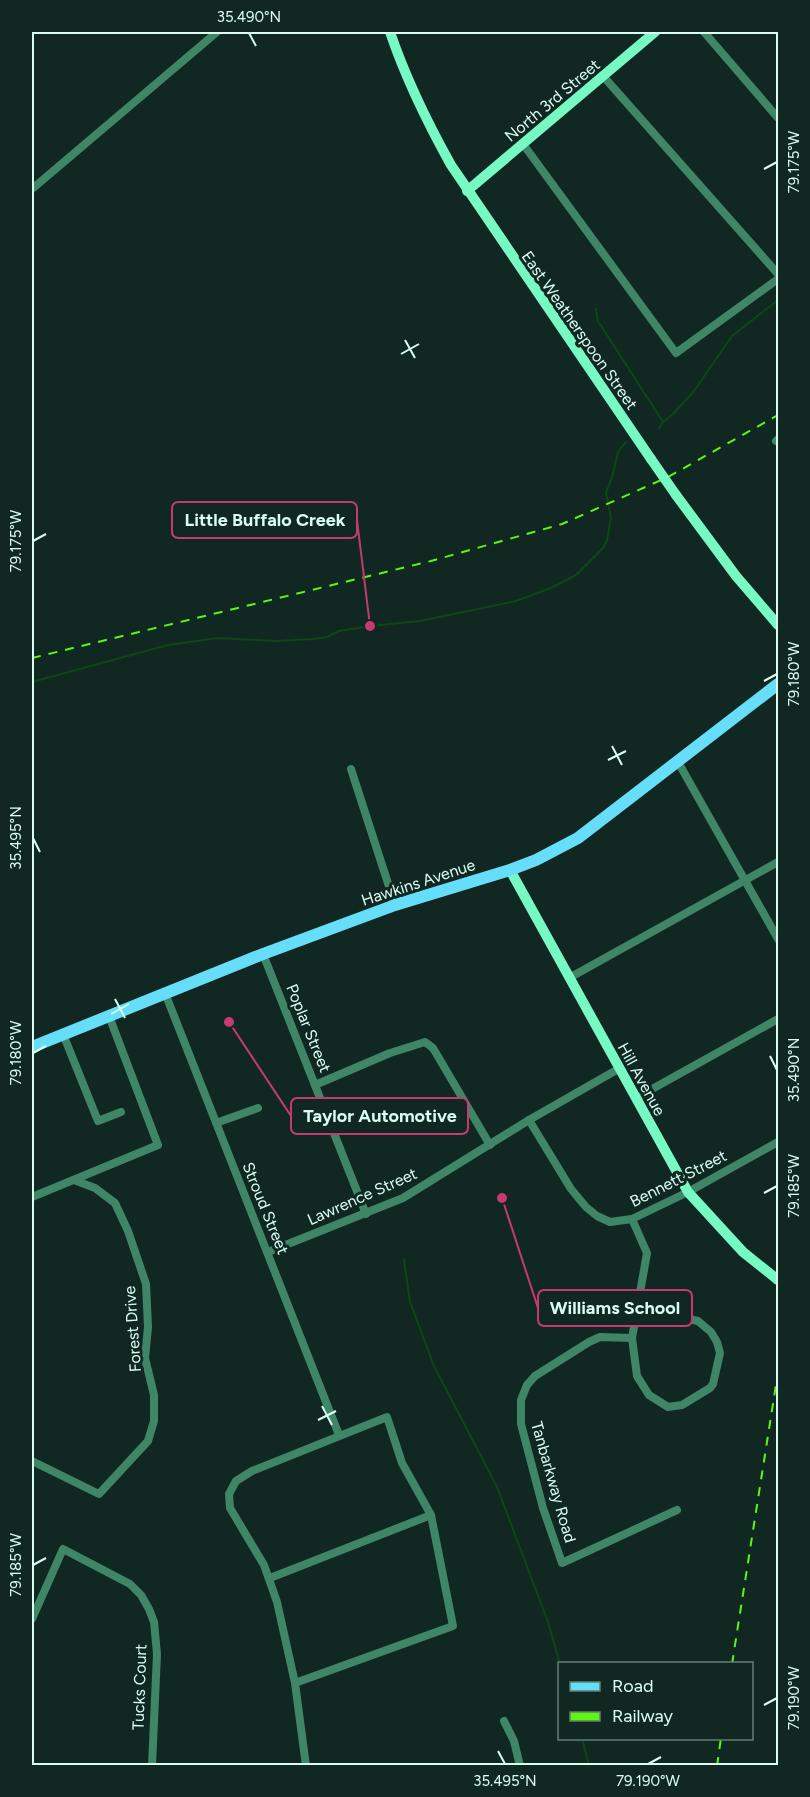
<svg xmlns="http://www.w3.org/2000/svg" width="810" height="1797" viewBox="0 0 810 1797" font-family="Figtree,sans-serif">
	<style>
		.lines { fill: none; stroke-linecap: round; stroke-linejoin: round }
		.stream { stroke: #0d4618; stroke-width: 2 }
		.street { stroke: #3f8568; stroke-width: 8 }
		.secondary { stroke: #76f9c2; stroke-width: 10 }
		.primary { stroke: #66def9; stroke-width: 12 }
		.rail { stroke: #5ef50f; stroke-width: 2; stroke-dasharray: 9 8; stroke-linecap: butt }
		.secondary-bridge { stroke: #76f9c2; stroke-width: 10 }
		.ticks { fill: none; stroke: #dafdf2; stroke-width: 2 }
		.labels { text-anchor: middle; stroke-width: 6; stroke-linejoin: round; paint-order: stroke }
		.street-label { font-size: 16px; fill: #dafdf2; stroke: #112822 }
		.leader { fill: none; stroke: #c63a72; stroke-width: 2 }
		.callout-dot { fill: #c63a72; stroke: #112822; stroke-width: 2 }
		.callout { fill: #112822; stroke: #c63a72; stroke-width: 2 }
		.callout-label { font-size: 18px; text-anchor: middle; font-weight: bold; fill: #dafdf2 }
		.neatline { fill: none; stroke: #dafdf2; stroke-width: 2 }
		.ticks-label { font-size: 15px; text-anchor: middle; fill: #dafdf2 }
	</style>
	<rect width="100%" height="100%" fill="#112822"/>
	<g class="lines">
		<g class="stream">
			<path d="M596,309L598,321L663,422"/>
			<path d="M659,428L662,423L672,415L694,391L732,336L778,300"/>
			<path d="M32,682L168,645L218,638L276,641L313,639L327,637L339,631L370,626L420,621L516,601L551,588L576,575L603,548L607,540L611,518L606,493L612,477L618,452L626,442"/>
			<path d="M404,1260L410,1302L434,1366L497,1487L548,1622L560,1664"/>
			<path d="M582,1738L589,1766"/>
		</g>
		<g class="street">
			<path d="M704,32L778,118"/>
			<path d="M603,76L778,274"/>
			<path d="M523,144L676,353L778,279"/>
			<path d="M32,189L217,32"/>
			<path d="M776,441L778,439"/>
			<path d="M678,762L778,939"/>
			<path d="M351,769L395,905"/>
			<path d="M263,954L366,1214"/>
			<path d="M569,978L778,862"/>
			<path d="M165,993L339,1435"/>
			<path d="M63,1034L98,1121L121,1112"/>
			<path d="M315,1085L390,1053L425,1042L433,1048L490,1145"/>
			<path d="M636,1098L778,1019"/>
			<path d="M529,1120L571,1189L586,1207L597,1216L610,1222L632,1219L688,1192L778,1142"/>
			<path d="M216,1123L258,1108"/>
			<path d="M32,1197L158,1145L109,1016"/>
			<path d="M632,1219L647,1253L632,1338L637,1376L649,1395L668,1407L682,1405L710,1388L713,1384L720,1353L717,1342L711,1332L698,1321L638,1308"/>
			<path d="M268,1252L403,1198L529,1120L620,1068"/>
			<path d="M632,1338L600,1337L589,1342L535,1376L527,1385L521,1400V1424L543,1508L562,1563L677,1510"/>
			<path d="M32,1461L99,1494L148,1441L154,1421V1395L145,1358L148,1327L146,1284L128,1231L115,1203L95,1188L74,1180"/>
			<path d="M270,1578L431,1515"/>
			<path d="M32,1619L63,1549L130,1584L141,1595L149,1609L154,1622L157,1654L152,1766"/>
			<path d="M295,1683L453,1626L431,1515L402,1463L387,1417L252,1471L236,1481L229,1494L230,1508L264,1565L277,1602L295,1683L306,1766"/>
			<path d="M504,1721L514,1741L520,1766"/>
		</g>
		<g class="secondary">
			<path d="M390,32C406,79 427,122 451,165L651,459"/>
			<path d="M467,191L655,32"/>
			<path d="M676,495L736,576L778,625"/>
			<path d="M510,870L688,1192L743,1252L778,1280"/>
		</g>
		<path class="primary" d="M32,1047L263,954L395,905L510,870L536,860L578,838L778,684"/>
		<g class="rail">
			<path d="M32,658L431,561L562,524L668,477L778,415"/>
			<path d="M732,1664L778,1372"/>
			<path d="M717,1766L721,1738"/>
		</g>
		<path class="secondary-bridge" d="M651,459L676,495"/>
	</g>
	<path class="ticks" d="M249,33L256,46M764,169L777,162M405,340L415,358M401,354L419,344M33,541L46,534M764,681L777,674M612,746L622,765M608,760L626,751M33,838L40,852M115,999L125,1018M111,1014L129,1004M33,1053L46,1046M770,1056L777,1070M764,1193L777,1186M322,1406L332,1425M318,1420L336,1411M33,1565L46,1558M764,1705L777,1698M498,1751L505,1764M648,1764L661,1757"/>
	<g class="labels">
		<g class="street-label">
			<text transform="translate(552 100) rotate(-40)" y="6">North 3rd Street</text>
			<text transform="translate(580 330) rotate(55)" y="6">East Weatherspoon Street</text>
			<text transform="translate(418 882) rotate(-18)" y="6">Hawkins Avenue</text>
			<text transform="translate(309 1028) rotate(68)" y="6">Poplar Street</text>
			<text transform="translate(642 1079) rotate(61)" y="6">Hill Avenue</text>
			<text transform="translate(678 1178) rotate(-27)" y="6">Bennett Street</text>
			<text transform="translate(362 1196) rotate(-24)" y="6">Lawrence Street</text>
			<text transform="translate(266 1208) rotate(68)" y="6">Stroud Street</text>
			<text transform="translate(132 1329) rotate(-94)" y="6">Forest Drive</text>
			<text transform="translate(554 1482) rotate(74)" y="6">Tanbarkway Road</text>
			<text transform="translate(139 1687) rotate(-88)" y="6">Tucks Court</text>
		</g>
	</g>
	<path class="leader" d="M370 626L357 520M229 1022L291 1116M502 1198L538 1308"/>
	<g class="callout-dot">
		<circle cx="370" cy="626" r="6"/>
		<circle cx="229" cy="1022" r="6"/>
		<circle cx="502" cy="1198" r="6"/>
	</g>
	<g class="callout">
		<rect x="172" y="502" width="185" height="36" rx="6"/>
		<rect x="291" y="1098" width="177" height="36" rx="6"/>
		<rect x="538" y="1290" width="154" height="36" rx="6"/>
	</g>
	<g class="callout-label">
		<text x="265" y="526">Little Buffalo Creek</text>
		<text x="380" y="1122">Taylor Automotive</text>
		<text x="615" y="1314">Williams School</text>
	</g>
	<rect width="810" height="1797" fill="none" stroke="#112822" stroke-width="66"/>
	<rect x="558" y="1662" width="195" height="78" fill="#112822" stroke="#617d75" stroke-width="1.5"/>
	<rect x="570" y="1682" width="30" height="9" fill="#66def9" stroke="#617d75" stroke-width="1.5"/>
	<text x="612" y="1692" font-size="18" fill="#dafdf2">Road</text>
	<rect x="570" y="1712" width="30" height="9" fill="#5ef50f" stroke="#617d75" stroke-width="1.5"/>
	<text x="612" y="1722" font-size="18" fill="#dafdf2">Railway</text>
	<rect x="33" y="33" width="744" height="1731" class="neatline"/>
	<g class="ticks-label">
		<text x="249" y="22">35.490°N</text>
		<text transform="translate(794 162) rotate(-90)" y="5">79.175°W</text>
		<text transform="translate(16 541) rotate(-90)" y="5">79.175°W</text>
		<text transform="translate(794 674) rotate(-90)" y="5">79.180°W</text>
		<text transform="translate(16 838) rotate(-90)" y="5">35.495°N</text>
		<text transform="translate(16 1053) rotate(-90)" y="5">79.180°W</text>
		<text transform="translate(794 1070) rotate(-90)" y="5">35.490°N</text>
		<text transform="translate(794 1186) rotate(-90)" y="5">79.185°W</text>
		<text transform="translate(16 1565) rotate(-90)" y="5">79.185°W</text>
		<text transform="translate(794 1698) rotate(-90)" y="5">79.190°W</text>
		<text x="505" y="1786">35.495°N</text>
		<text x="648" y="1786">79.190°W</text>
	</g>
</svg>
